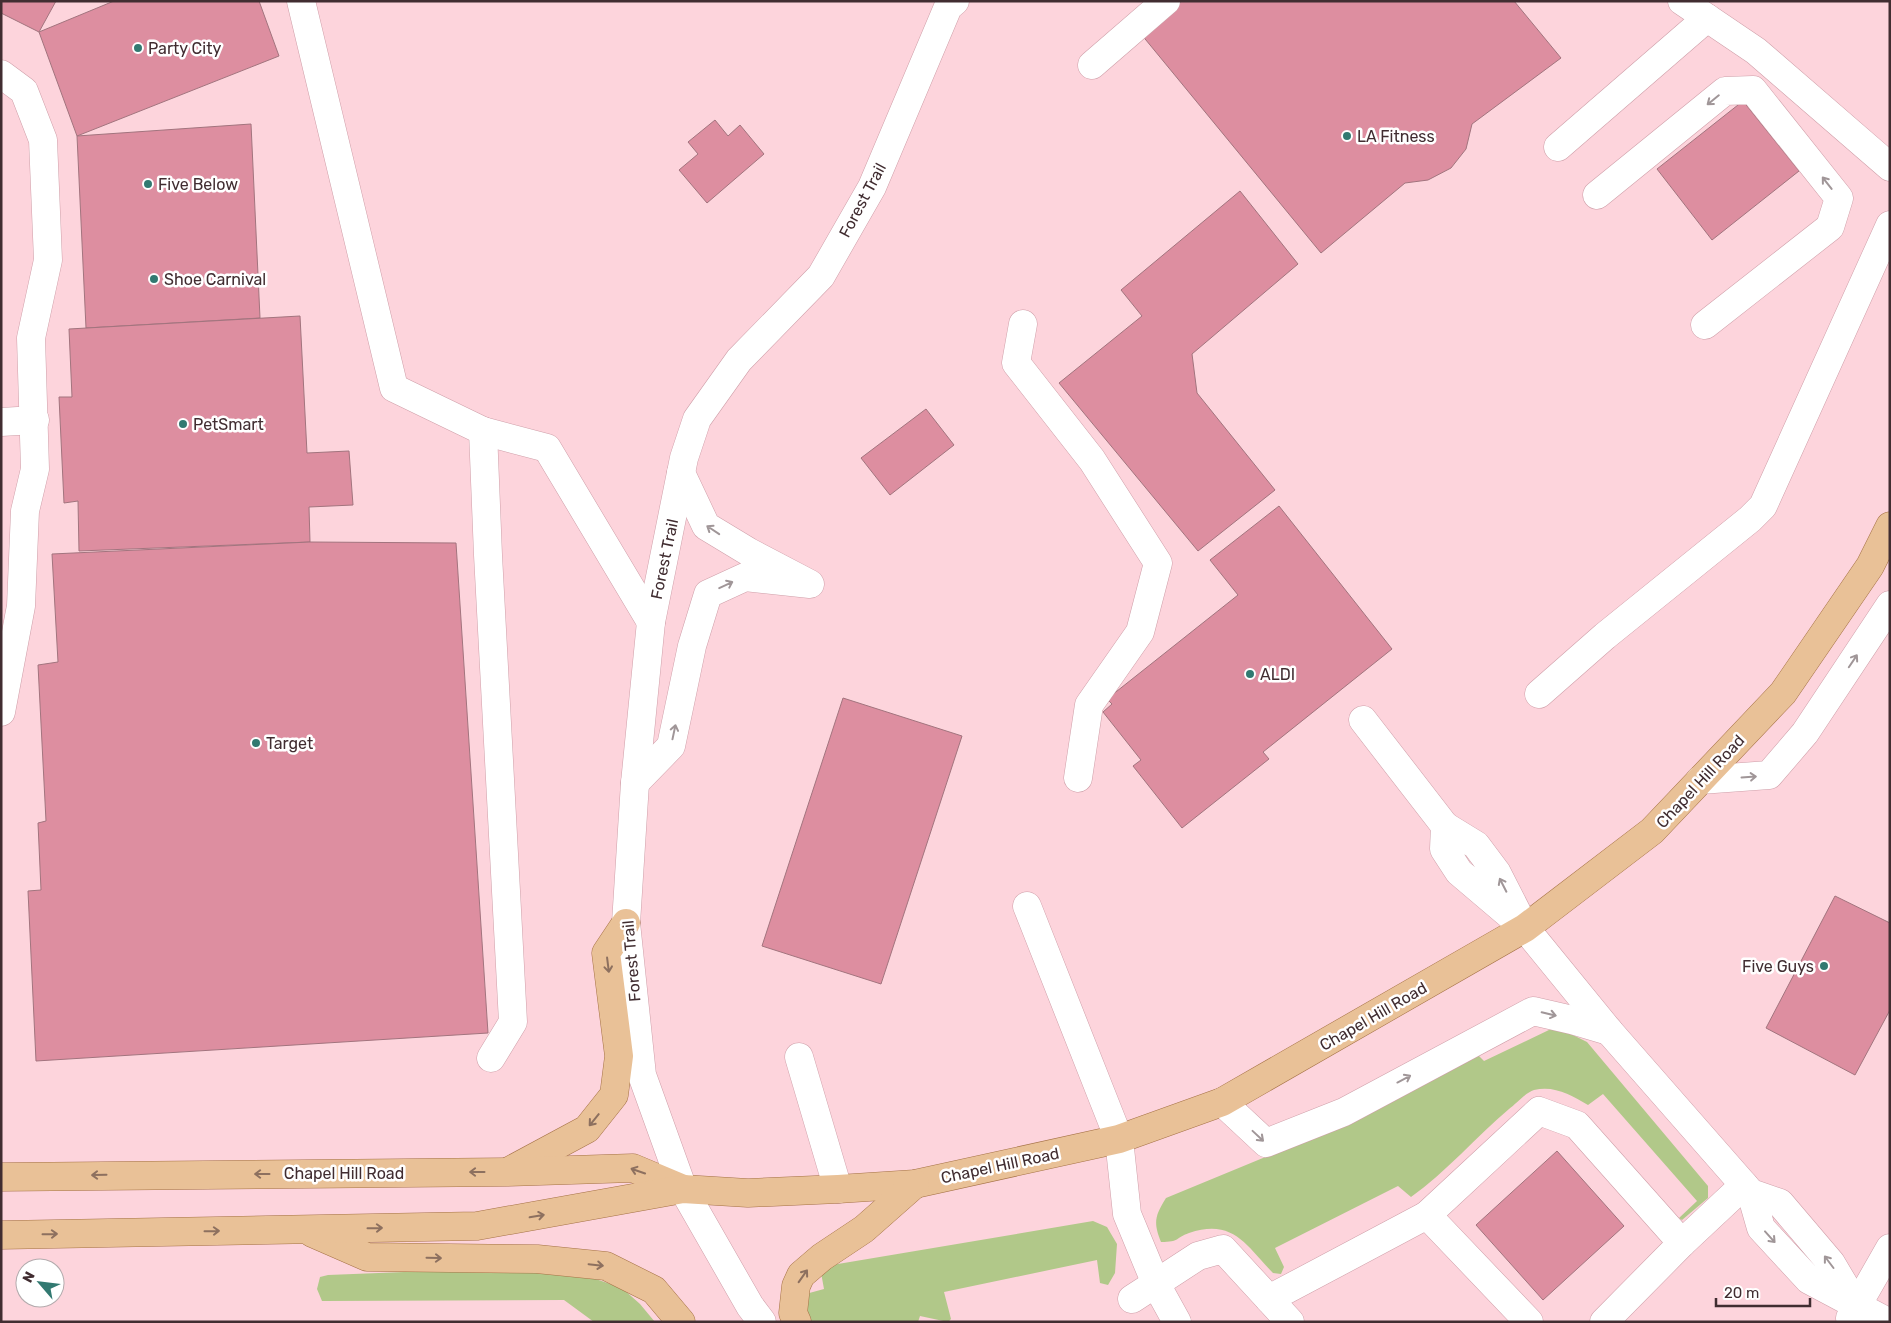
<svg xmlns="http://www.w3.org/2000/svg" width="1891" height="1323" viewBox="0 0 1891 1323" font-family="Rubik,sans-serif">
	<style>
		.green { fill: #b1c889 }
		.building { fill: #dd8ea0; stroke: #a2747e }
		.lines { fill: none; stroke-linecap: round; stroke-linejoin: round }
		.minor-casing { stroke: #cf9fa9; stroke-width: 29 }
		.major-casing { stroke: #a57246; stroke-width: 29 }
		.minor { stroke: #fff; stroke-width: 28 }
		.major { stroke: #e9c197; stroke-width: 28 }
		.oneway { stroke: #a09698 }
		.oneway2 { stroke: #8d705f }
		.poi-dot { fill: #327971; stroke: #fff; stroke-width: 2 }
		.labels { text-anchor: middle; stroke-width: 5; stroke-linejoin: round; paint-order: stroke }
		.poi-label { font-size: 16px; fill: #412d31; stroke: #fff; text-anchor: start }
		.street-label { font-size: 16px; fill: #412d31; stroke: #fff }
	</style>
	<rect width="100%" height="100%" fill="#fdd4dc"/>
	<g class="green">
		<path d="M1551,1029L1569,1033L1587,1042L1708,1186V1198L1682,1220L1679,1218L1697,1201L1603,1094L1588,1105C1571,1095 1554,1085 1534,1090C1525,1093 1516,1104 1509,1109C1476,1137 1446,1172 1411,1197L1398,1186L1275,1248L1284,1267L1281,1274L1273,1273C1246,1245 1233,1218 1189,1233C1175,1238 1180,1242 1161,1242C1153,1222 1155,1216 1166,1198L1309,1139L1476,1053L1484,1061Z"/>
		<path d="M1093,1221L1107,1227L1117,1244L1115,1273L1108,1285L1100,1283L1097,1260L944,1292L951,1319L948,1322L920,1316L918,1322H806L802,1295L824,1289L820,1267Z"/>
		<path d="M531,1267L584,1275L622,1288L640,1304L655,1322H594L564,1300L322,1301L317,1289L320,1277L328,1275Z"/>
	</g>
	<g class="building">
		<path d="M1,1H56L39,32L1,13Z"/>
		<path d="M114,1H259L279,56L77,136L39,32Z"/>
		<path d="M1182,1H1514L1561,58L1472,124L1466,149L1451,168L1428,180L1405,183L1321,253L1141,34Z"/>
		<path d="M1743,101L1799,171L1712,240L1657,169Z"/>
		<path d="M715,120L728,136L740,125L764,154L707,203L679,170L698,154L688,142Z"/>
		<path d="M251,124L260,318L86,328L77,136Z"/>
		<path d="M1240,191L1298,264L1192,354L1197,393L1275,490L1198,551L1059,383L1142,316L1121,290Z"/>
		<path d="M300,316L307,453L349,451L353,505L309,507L310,542L79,551L78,501L64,503L59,397H72L69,329Z"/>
		<path d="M926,409L954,445L890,495L861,458Z"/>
		<path d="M1279,506L1392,649L1263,752L1269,759L1182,828L1133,766L1141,760L1103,712L1112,704L1107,699L1238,595L1210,560Z"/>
		<path d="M310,542L456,543L488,1033L36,1061L28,891L41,890L38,823L46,821L38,665L58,662L52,554Z"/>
		<path d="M843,698L962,736L881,984L762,946Z"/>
		<path d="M1835,896L1890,923V1010L1855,1075L1766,1028Z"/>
		<path d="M1557,1151L1624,1226L1543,1300L1476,1225Z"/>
	</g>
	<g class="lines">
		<defs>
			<g id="minor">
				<path d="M301,1L394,388L483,431L547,448L651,622"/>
				<path d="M1682,1L1756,51L1890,167"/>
				<path d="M1092,65L1166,1"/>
				<path d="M1,74L24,91L43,140L48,260L31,338L35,469L25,511L21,606L1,712"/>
				<path d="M1558,147L1707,18"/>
				<path d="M1597,195L1725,91L1753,90L1839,198L1830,227L1705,325"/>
				<path d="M1023,324L1016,363L1092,460L1158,563L1140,632L1089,705L1078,778"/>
				<path d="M1,422L35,420"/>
				<path d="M483,431L488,555L513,1022L491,1058"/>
				<path d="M1539,694L1605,636L1750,519L1763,506L1890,225"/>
				<path d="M1363,720L1445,826"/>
				<path d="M1700,780L1769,775L1805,733L1890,605"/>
				<path d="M635,783L671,746L692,646L708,594L745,577L810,584L749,552L706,526L681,473"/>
				<path d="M1027,906L1119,1139L1127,1214L1156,1284L1177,1322"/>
				<path d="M1525,928L1459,872L1444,849L1445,826L1476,845L1497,873L1525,928L1609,1031L1751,1193L1761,1228L1809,1280L1856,1305L1831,1263L1780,1203L1751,1193"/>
				<path d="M799,1057L838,1189"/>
				<path d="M1222,1102L1266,1143L1344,1112L1533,1011L1572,1020L1609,1031"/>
				<path d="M1427,1215L1539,1111L1577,1125L1682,1243"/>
				<path d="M1132,1299L1198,1256L1223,1249L1269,1299"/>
				<path d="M1856,1305L1888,1322"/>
				<path d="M1850,1318L1890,1248"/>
				<path d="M762,1322L750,1306L683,1189L642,1075L626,923L635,783L651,622L684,458L697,419L739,360L821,276L872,187L948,7L955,1"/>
				<path d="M1290,1322L1269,1299L1427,1215L1529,1322"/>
				<path d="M1604,1322L1682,1243L1744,1185"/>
			</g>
			<g id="major">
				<path d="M509,1171L587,1129L614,1095L619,1056L606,953L626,923"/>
				<path d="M1,1177L507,1172L633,1168L683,1189"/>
				<path d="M312,1233L367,1257L537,1259L606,1266L654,1290L681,1322"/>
				<path d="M1,1235L477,1226L683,1189L748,1193L838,1189L915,1184L1119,1139L1222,1102L1525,928L1652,831L1783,693L1870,566L1890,526"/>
				<path d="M797,1322L793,1313L796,1286L801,1275L822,1257L864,1229L915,1184"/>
			</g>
		</defs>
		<use href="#minor" class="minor-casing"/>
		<use href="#major" class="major-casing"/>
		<use href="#minor" class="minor"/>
		<use href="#major" class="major"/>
	</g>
	<defs><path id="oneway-shaft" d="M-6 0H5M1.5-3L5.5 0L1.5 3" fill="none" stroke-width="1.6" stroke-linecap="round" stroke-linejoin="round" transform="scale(1.25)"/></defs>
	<g class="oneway">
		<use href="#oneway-shaft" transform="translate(1713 100) rotate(141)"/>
		<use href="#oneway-shaft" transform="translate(1827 183) rotate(-128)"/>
		<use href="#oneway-shaft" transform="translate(713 530) rotate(-146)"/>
		<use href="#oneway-shaft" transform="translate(726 585) rotate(-25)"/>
		<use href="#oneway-shaft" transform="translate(1853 661) rotate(-56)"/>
		<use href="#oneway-shaft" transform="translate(674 732) rotate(-78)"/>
		<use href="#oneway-shaft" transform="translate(1749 777) rotate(-4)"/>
		<use href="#oneway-shaft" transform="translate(1503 885) rotate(-117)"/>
		<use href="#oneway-shaft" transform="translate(1549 1014) rotate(13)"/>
		<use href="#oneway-shaft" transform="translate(1404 1079) rotate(-28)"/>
		<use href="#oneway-shaft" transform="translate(1258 1136) rotate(43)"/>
		<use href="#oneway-shaft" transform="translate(1770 1237) rotate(48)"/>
		<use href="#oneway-shaft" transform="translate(1829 1262) rotate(-127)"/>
	</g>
	<g class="oneway2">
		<use href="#oneway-shaft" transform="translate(608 965) rotate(83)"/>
		<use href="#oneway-shaft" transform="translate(594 1120) rotate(129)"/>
		<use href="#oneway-shaft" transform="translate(638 1171) rotate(-161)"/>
		<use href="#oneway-shaft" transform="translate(477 1172) rotate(180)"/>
		<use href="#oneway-shaft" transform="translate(262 1174) rotate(180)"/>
		<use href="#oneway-shaft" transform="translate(99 1175) rotate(179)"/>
		<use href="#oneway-shaft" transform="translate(537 1216) rotate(-10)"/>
		<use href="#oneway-shaft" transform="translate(375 1228) rotate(-1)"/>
		<use href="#oneway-shaft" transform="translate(212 1231) rotate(-1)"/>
		<use href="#oneway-shaft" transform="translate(50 1234) rotate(-1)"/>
		<use href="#oneway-shaft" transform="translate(434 1258) rotate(1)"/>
		<use href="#oneway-shaft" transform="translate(596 1265) rotate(6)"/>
		<use href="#oneway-shaft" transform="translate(803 1276) rotate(-55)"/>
	</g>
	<g class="poi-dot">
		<circle cx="138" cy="48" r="5"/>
		<circle cx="1347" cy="136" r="5"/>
		<circle cx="148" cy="184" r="5"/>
		<circle cx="154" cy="279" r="5"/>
		<circle cx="183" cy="424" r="5"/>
		<circle cx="1250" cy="674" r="5"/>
		<circle cx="256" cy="743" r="5"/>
		<circle cx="1824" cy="966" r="5"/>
	</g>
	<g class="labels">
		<g class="poi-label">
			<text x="148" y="54">Party City</text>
			<text x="1357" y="142">LA Fitness</text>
			<text x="158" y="190">Five Below</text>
			<text x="164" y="285">Shoe Carnival</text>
			<text x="193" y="430">PetSmart</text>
			<text x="1260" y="680">ALDI</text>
			<text x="266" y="749">Target</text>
			<text x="1814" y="972" text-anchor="end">Five Guys</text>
		</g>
		<g class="street-label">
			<text transform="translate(862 200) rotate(-62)" y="6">Forest Trail</text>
			<text transform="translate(664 559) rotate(-78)" y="6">Forest Trail</text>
			<text transform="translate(1700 781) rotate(-47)" y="6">Chapel Hill Road</text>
			<text transform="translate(631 961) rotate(-95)" y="6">Forest Trail</text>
			<text transform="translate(1373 1016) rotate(-30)" y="6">Chapel Hill Road</text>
			<text transform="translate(1000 1165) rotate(-12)" y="6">Chapel Hill Road</text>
			<text x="344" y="1179">Chapel Hill Road</text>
		</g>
	</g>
	<rect width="1891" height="1323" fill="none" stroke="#412d31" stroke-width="5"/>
	<g transform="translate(40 1283) rotate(298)"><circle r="24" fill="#ffffff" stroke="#b3abad"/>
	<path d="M0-4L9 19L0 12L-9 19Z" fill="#327971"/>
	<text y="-8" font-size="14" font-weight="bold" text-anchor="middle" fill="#412d31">N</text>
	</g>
	<path d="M1716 1298v8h94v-8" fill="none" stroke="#412d31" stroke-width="2.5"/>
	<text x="1724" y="1298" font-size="15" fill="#412d31" stroke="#ffffff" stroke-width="4" paint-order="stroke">20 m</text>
</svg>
